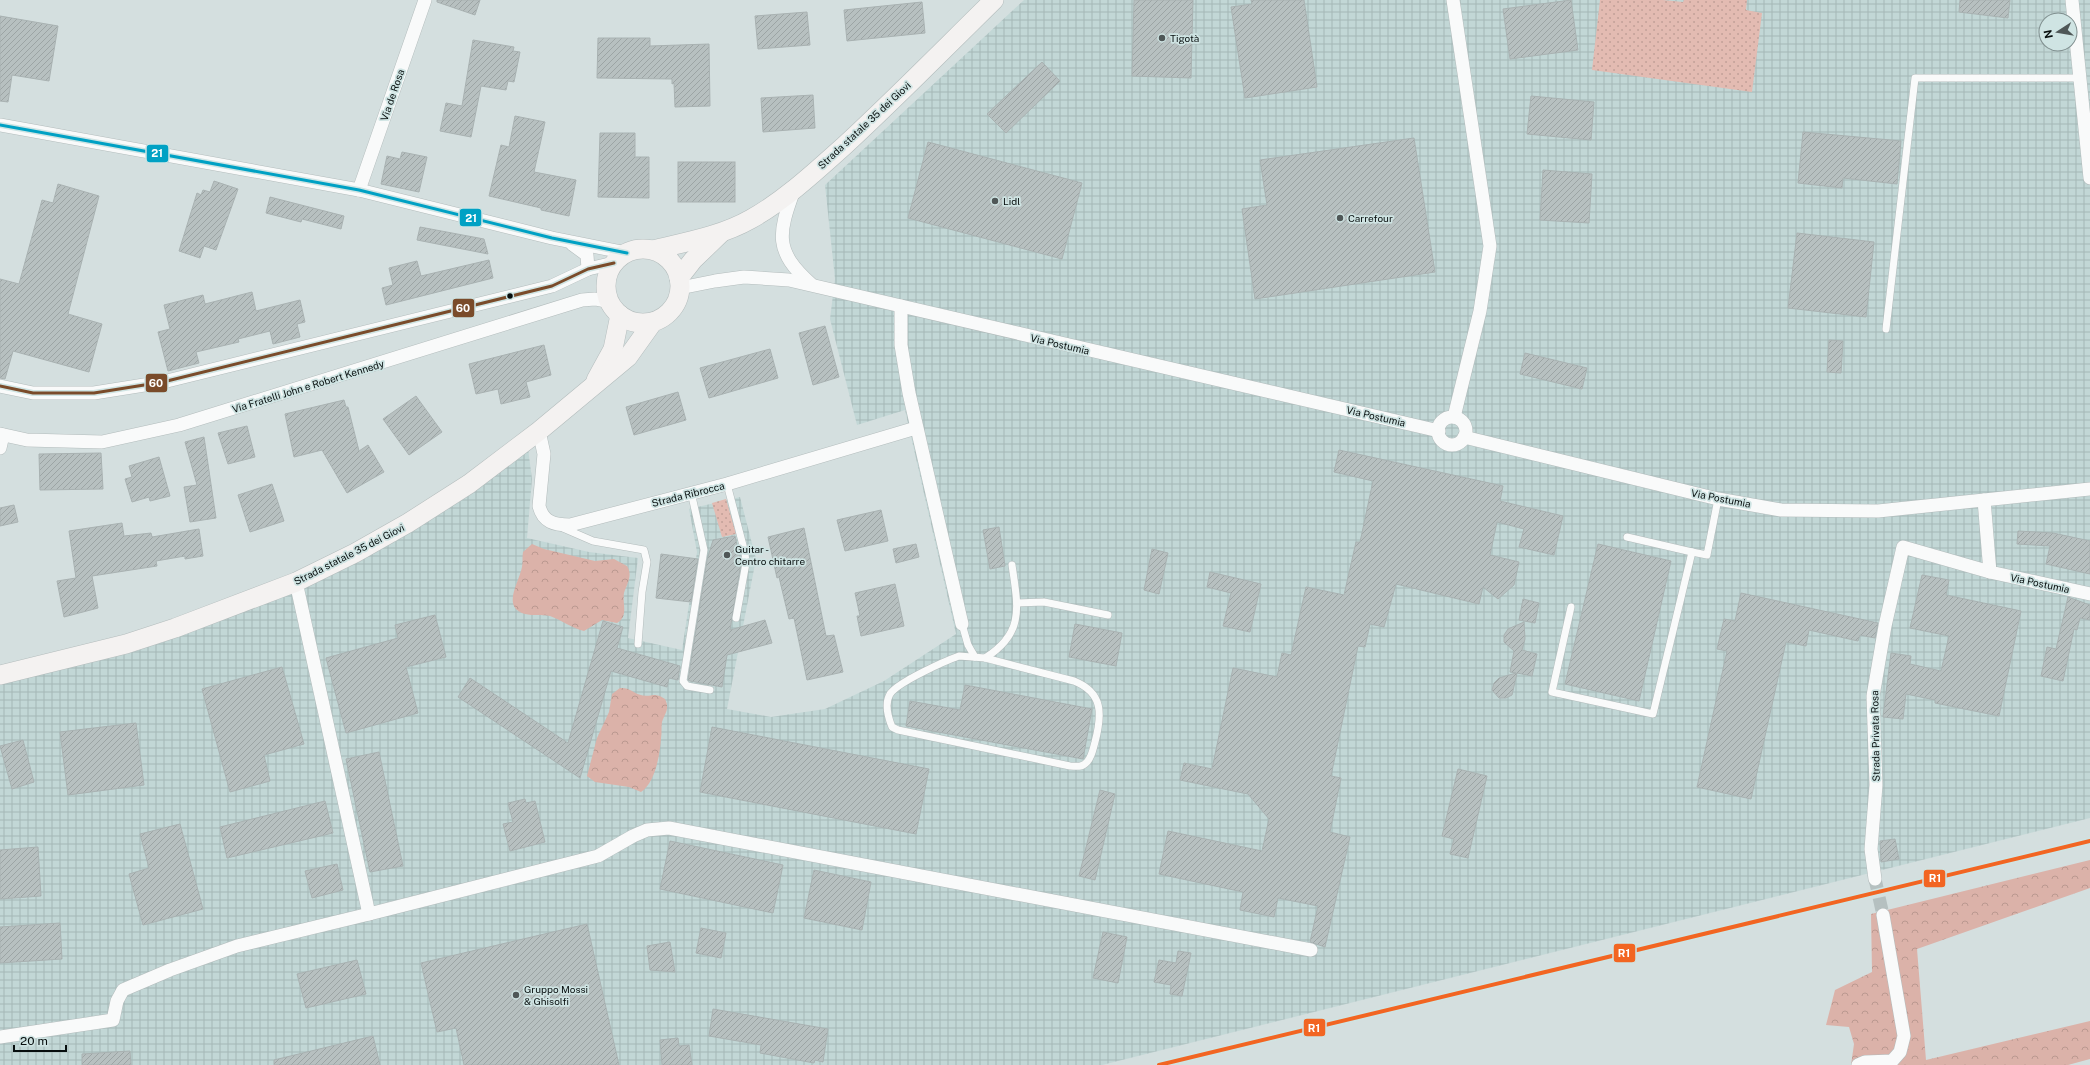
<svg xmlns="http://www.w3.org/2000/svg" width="2090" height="1065" viewBox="0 0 2090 1065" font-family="'Public Sans',sans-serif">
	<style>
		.industrial { fill: url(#industrial-grid); fill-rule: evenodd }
		.grass { fill: url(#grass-dots) }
		.forest { fill: url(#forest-crowns) }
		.building { fill: url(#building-hatch); stroke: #a9b2b2 }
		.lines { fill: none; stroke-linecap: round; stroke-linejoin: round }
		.minor-tunnel { stroke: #b5c0c0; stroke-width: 13; stroke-dasharray: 13 6; stroke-linecap: butt }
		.service-casing { stroke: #b3bcbc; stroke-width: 8 }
		.minor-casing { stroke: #b3bcbc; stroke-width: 14 }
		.secondary-casing { stroke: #b3bcbc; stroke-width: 20 }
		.service { stroke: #f9fafa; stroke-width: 7 }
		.minor { stroke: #f9fafa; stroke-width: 13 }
		.secondary { stroke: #f4f2f1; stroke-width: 19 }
		.bus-1-casing { stroke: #cfe4e3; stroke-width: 6 }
		.bus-2-casing { stroke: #cfe4e3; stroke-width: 6 }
		.bus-1 { stroke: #00a1c4; stroke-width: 3 }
		.bus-2 { stroke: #7a4b2a; stroke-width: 3 }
		.rail-1-casing { stroke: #cfe4e3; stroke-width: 7 }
		.rail-1 { stroke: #f26522; stroke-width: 4 }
		.poi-dot { fill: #4f5757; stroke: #cfe4e3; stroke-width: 1.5 }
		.bus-dot { fill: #070e0e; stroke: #cfe4e3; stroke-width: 1.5 }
		.labels { text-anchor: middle; stroke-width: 3.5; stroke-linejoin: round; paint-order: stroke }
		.poi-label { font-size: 10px; fill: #070e0e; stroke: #cfe4e3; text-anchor: start }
		.street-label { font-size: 10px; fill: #070e0e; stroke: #cfe4e3 }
		.line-badge { stroke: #cfe4e3; stroke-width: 1.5 }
		.badge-label { font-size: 11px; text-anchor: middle; font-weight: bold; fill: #fff }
	</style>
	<defs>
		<pattern id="industrial-grid" width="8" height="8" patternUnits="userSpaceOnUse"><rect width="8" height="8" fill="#c2d7d6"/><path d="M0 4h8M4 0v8" fill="none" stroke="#a5b7b6"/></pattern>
		<pattern id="grass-dots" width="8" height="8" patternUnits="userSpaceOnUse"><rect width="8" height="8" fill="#e3bbb2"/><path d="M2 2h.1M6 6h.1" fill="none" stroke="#c1a098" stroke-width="1.8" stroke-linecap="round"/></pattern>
		<pattern id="forest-crowns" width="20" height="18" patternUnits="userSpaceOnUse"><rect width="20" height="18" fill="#dbb2a9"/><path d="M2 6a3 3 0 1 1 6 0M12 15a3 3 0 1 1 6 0" fill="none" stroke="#ba9890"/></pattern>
		<pattern id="building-hatch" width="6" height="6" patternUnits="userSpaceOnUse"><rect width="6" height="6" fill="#b7c0c0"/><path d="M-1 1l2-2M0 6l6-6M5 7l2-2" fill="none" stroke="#9ca4a4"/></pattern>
	</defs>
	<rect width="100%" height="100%" fill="#d4dfdf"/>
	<path class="industrial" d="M1024,0H2090V818L1102,1065H0V675L296,582L527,441L532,479L527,538L589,552L638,558L628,638L682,650L697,552L689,509L740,497L756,559L727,709L771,717L825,709L884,681L956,634L905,410L857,425L830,319L835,279L825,185ZM2046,20H2070V44H2046Z"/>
	<g class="grass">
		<path d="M1600,0H1663L1683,2L1684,0H1747L1746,10L1762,13L1752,92L1592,70Z"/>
		<path d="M726,499L736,534L722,537L712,503Z"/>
	</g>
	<g class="forest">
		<path d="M532,544L544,549L595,561L614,559L627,566C633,575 627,584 624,593C622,604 629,616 617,623L602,620L584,631C572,628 561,620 550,616C542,614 533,616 525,614C501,607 519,583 522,567C523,562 522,557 523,552Z"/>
		<path d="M620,688C629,687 633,693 641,695C652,698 653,691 665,699C670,709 665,713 662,722C661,727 662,733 661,738C660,755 655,783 641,792L629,787L595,782L587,776L597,738L609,712L612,694Z"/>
		<path d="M2090,860V888L1917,949L1926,1060L2090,1021V1059L2068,1065H1851L1854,1044L1849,1027L1826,1025L1835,990L1872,972L1871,914Z"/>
	</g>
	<g class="building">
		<path d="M437,0H480L475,15L437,2Z"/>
		<path d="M1134,0H1193L1191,78L1132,76Z"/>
		<path d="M1251,0H1304L1317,87L1245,98L1231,7L1252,4Z"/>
		<path d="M1571,0L1578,50L1510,59L1503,9Z"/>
		<path d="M1960,0H2010L2008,18L1959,12Z"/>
		<path d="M922,2L925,33L847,41L844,10Z"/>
		<path d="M807,12L810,45L758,49L755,16Z"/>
		<path d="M0,16L58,26L49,81L12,75L8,102L0,101Z"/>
		<path d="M598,38H650V46L709,44L710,106L675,107L674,83L672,84V79L597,78Z"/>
		<path d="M473,40L514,47L513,51L520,52L514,82L508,81L506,90L481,86L471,137L440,131L446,103L462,106Z"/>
		<path d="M1042,62L1060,81L1006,133L987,114Z"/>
		<path d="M813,95L815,128L763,132L761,98Z"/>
		<path d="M1531,96L1594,102L1591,140L1527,134Z"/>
		<path d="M515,116L545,122L534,172L576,180L569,216L541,210V208L489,196L501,145L509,147Z"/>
		<path d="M1803,132L1901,141L1897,184L1843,178L1842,188L1798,183Z"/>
		<path d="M600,133H635V157H649V198L598,197Z"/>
		<path d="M1414,138L1435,272L1255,299L1242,209L1267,205L1260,160Z"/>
		<path d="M928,142L1082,183L1062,259L908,218Z"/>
		<path d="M402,152L427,157L419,192L381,184L387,156L400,159Z"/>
		<rect x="678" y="162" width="57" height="40"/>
		<path d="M1543,170L1592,174L1589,223L1540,220Z"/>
		<path d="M214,181L238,189L216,250L204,246L200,258L179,251L197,193L201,195L203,190L210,192Z"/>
		<path d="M58,184L99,196L68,314L102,324L89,372L13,351L5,379L0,378V279L19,284L42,200L53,203Z"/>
		<path d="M270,197L344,216L341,229L302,219L301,222L266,213Z"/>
		<path d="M420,227L484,239L488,254L417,240Z"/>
		<path d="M1797,233L1874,242L1866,317L1788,308Z"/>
		<path d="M489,260L493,278L386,305L382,288L393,285L389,268L417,261L421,276Z"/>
		<path d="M252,292L256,311L300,300L305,322L297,324L300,337L273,344L270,331L238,339L239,342L196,352L199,363L168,371L158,332L170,329L164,305L203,295L205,304Z"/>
		<path d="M825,326L839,377L813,385L799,333Z"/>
		<path d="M1829,340L1843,341L1841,373L1827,372Z"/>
		<path d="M544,345L551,375L526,382L530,397L501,404L498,389L476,394L469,364Z"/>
		<path d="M770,349L778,378L709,398L700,368Z"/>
		<path d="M1525,353L1587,368L1582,389L1520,374Z"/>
		<path d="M678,392L686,420L634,435L626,407Z"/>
		<path d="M416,396L442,432L409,455L383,419Z"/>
		<path d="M344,400L346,407H348L359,451L368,445L384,472L347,493L322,450L294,457L285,414Z"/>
		<path d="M247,426L255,457L228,464L218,433Z"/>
		<path d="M204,437L216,518L190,522L184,487L197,485L185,442Z"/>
		<path d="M1339,450L1503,486L1500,501L1563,516L1554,555L1519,547L1524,529L1497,522L1490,555L1519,562L1514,585L1498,599L1483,587L1479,604L1396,584L1384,627L1370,624L1365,647L1358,646L1331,776L1341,778L1330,832L1350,837L1325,947L1310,942L1318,906L1278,898L1274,917L1240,910L1243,892L1159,874L1168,831L1262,851L1269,819L1248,794L1180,780L1184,763L1212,769L1233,668L1277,677L1282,653L1291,655L1306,587L1344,595L1356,542H1360L1373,481L1334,472Z"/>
		<path d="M101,453L103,489L40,490L39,454Z"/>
		<path d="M159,457L170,496L150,501L149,497L132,502L125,479L132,477L129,466Z"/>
		<path d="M272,484L284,521L250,532L238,495Z"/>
		<path d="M14,505L18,522L0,526V508Z"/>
		<path d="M881,510L888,541L845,551L837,520Z"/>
		<path d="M122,523L124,536L151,533L152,537L199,529L203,556L185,559V556L156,561L157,566L92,576L98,608L64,617L57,581L76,578L69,531Z"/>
		<path d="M999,527L1005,566L990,569L983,530Z"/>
		<path d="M804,528L826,636L834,635L843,672L807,680L794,618L789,619L779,577L777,578L768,537Z"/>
		<path d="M2018,531L2053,533L2090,541V574L2046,564L2050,546L2017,544Z"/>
		<path d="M735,536L741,563L730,630L765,620L772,643L727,655L722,687L690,681L688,680L707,560L713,540Z"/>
		<path d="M916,544L919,557L896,563L893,549Z"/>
		<path d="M1598,544L1671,561L1639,701L1565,684Z"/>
		<path d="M1152,549L1168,553L1159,594L1144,590Z"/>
		<path d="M661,554L698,559L691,602L656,598Z"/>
		<path d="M1210,572L1261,584L1250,632L1223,626L1231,593L1207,587Z"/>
		<path d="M1922,575L1949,580L1946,595L2021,611L1999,716L1935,703V700L1906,694L1903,719L1883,717L1891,653L1911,656L1910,664L1941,671L1949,636L1910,628Z"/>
		<path d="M895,584L904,626L861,636L857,616H860L855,593Z"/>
		<path d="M1741,593L1878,623L1875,638L1860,635L1858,641L1809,630L1806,646L1786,642L1751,799L1697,787L1727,651L1717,649L1724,619L1735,621Z"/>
		<path d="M2068,597L2090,605V620L2080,618L2077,630L2074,629L2063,681L2041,676L2047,647L2056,649Z"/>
		<path d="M1523,599L1539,603L1535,623L1519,620Z"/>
		<path d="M435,615L446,657L406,667L418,713L346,733L326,658L398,638L395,625Z"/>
		<path d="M603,621L623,627L617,648L680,666L678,680L669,678L667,687L611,671L580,778L458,697L470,678L568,743Z"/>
		<path d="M1524,622L1525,639L1522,650L1537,654L1532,676L1517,673L1512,695L1506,698H1499L1492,690L1494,683L1499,678L1516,673L1510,672L1514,651L1504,642V635L1508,629Z"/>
		<path d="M1075,624L1122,633L1116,666L1069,657Z"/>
		<path d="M282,667L304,744L264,755L270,781L230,792L202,689Z"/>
		<path d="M965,685L1092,709L1083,759L906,726L910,701L960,710Z"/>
		<path d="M136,723L144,785L68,795L60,732Z"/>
		<path d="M712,727L929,769L916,834L700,792Z"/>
		<path d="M23,740L34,782L12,789L0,746Z"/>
		<path d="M379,752L403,866L370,872L346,759Z"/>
		<path d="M1458,769L1487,776L1468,858L1450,854L1454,839L1442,836Z"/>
		<path d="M1100,790L1115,794L1095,880L1079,876Z"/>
		<path d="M525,799L526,803L535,801L545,842L510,851L503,824L513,822L508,803Z"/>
		<path d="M325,801L333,833L227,858L220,827Z"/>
		<path d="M180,824L203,909L143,925L129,874L149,868L140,834Z"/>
		<path d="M1895,839L1899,859L1881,862L1880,841Z"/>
		<path d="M670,841L783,865L773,913L660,889Z"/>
		<path d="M38,847L41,896L0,899V850Z"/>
		<path d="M337,864L343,890L312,898L305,871Z"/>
		<path d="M814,870L871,882L862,930L804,918Z"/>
		<path d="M60,923L62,959L0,963V927Z"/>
		<path d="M587,924L619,1065H464L456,1028L437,1032L421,963Z"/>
		<path d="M701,928L726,933L721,958L696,953Z"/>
		<path d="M1103,932L1127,937L1118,983L1093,978Z"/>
		<path d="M670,942L675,972L650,970L647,946Z"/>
		<path d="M1178,951L1191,953L1182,996L1170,994L1171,985L1154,982L1159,960L1176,963Z"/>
		<path d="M357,960L366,994L306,1008L297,974Z"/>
		<path d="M713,1009L828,1029L823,1062L815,1060L814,1063L760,1053L761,1045L709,1036Z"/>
		<path d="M373,1036L380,1065H274V1060Z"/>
		<path d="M678,1038L679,1046L689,1045L692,1065H662L660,1040Z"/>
		<path d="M130,1051L131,1065H82V1054Z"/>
	</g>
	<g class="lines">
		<path class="minor-tunnel" d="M1875,879L1883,915"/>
		<defs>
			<g id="service">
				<path d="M1886,329L1915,78H2080"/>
				<path d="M727,484L745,553L746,563L736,618"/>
				<path d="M691,492L704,550L683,681L687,686L710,690"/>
				<path d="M563,528L593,541L644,550L647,562L642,592L638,644"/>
				<path d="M1692,552L1707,555L1718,499"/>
				<path d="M1017,603L1044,602L1108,615"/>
				<path d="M1571,607L1552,692L1653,714L1692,552L1627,537"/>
				<path d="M962,624L968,645L975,657"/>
				<path d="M959,656L985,658L1074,681C1104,693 1102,715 1095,742C1093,749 1092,757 1087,762C1082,768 1076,766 1070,766L898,730L892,727C888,717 884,704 890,694C898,682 945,661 959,656Z"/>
				<path d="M985,658C1025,633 1018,607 1012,565"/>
			</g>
			<g id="minor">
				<path d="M1453,0L1490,246L1480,311L1454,417"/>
				<path d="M2072,0L2090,178"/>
				<path d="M0,125L359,190L552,238L627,253"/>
				<path d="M359,190L425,0"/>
				<path d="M794,190C778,234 774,251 811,284"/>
				<path d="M572,244L587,255L588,269"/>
				<path d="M680,288L715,281L744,277L789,280L1439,431"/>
				<path d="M901,306V345L909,393L962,624"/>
				<path d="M0,386L33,393H94L163,382L552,286L588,269L614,263"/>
				<circle cx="1452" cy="431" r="14"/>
				<path d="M539,431L544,454L539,506C543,522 554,525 570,525L727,484L916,428"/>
				<path d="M0,434L27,440L102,442L179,425L582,300L595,299L610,302"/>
				<path d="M1464,437L1718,499L1781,510L1878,511L2090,489"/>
				<path d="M0,448L3,435"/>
				<path d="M1984,500L1990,572L2090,594"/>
				<path d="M296,582L369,914L598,856L633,836L647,830L669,828L1311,950"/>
				<path d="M1875,879L1871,849L1876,785L1873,696L1885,626L1903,547L1990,572"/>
				<path d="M0,1037L113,1020L117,1001L123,990L170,970L237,946L369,914"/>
				<path d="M1858,1065L1865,1062L1892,1061L1900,1052L1904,1036L1883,915"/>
			</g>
			<g id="secondary">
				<circle cx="643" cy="286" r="37"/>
				<path d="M653,250C686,242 721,236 751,219C785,200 815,172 844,146C895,99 944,49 994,0"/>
				<path d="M679,278L693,260L720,234"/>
				<path d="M596,380L613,349L620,315"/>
				<path d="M0,675L126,644L175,628L296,582L355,553L408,523L469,484L539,431L628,357L653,322"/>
			</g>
		</defs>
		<use href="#service" class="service-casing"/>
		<use href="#minor" class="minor-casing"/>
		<use href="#secondary" class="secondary-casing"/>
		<use href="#service" class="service"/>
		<use href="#minor" class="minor"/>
		<use href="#secondary" class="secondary"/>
		<defs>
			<path id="bus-1" d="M0,125L359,190L552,238L627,253"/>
			<path id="bus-2" d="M0,386L33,393H94L163,382L552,286L588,269L614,263"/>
		</defs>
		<use href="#bus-1" class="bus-1-casing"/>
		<use href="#bus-2" class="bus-2-casing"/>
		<use href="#bus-1" class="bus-1"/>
		<use href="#bus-2" class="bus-2"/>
		<defs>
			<path id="rail-1" d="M1159,1065L2090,841"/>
		</defs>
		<use href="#rail-1" class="rail-1-casing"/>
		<use href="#rail-1" class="rail-1"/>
	</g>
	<g class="poi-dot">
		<circle cx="1162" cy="38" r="4"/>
		<circle cx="995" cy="201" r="4"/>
		<circle cx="1340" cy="218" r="4"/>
		<circle cx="727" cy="555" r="4"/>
		<circle cx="516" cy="995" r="4"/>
	</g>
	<circle class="bus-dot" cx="510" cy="296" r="3.5"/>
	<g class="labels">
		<g class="poi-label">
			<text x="1170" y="42">Tigotà</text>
			<text x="1003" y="205">Lidl</text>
			<text x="1348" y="222">Carrefour</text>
			<text x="735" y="553">Guitar -<tspan x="735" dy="12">Centro chitarre</tspan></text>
			<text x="524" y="993">Gruppo Mossi<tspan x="524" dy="12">&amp; Ghisolfi</tspan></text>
		</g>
		<g class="street-label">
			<text transform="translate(392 95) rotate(-71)" y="4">Via de Rosa</text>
			<text transform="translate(864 125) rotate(-43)" y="4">Strada statale 35 dei Giovi</text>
			<text transform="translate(1060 344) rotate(13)" y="4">Via Postumia</text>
			<text transform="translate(308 386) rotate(-17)" y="4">Via Fratelli John e Robert Kennedy</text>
			<text transform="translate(1376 416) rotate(13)" y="4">Via Postumia</text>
			<text transform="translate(688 494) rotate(-14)" y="4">Strada Ribrocca</text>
			<text transform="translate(1721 498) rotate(11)" y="4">Via Postumia</text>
			<text transform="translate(349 554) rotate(-27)" y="4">Strada statale 35 dei Giovi</text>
			<text transform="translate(2040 583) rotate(12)" y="4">Via Postumia</text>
			<text transform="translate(1875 736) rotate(-91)" y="4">Strada Privata Rosa</text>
		</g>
	</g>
	<g class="line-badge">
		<rect x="146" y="144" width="23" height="19" rx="4" fill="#00a1c4"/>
		<rect x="459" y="208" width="23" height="19" rx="4" fill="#00a1c4"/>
		<rect x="452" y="298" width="23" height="20" rx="4" fill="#7a4b2a"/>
		<rect x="145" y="373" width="23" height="20" rx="4" fill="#7a4b2a"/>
		<rect x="1923" y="869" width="23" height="19" rx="4" fill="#f26522"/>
		<rect x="1613" y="943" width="23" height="20" rx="4" fill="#f26522"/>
		<rect x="1303" y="1018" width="23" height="19" rx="4" fill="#f26522"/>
	</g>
	<g class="badge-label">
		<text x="157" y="157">21</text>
		<text x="471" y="222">21</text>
		<text x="463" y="312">60</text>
		<text x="156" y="387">60</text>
		<text x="1935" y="882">R1</text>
		<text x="1624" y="957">R1</text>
		<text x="1314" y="1032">R1</text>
	</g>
	<g transform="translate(2058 32) rotate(258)"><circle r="19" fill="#cfe4e3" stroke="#7f8e8e"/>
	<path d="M0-3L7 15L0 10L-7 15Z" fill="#4f5757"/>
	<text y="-6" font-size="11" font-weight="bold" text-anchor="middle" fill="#070e0e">N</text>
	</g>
	<path d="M14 1045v6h52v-6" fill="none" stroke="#070e0e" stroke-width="2"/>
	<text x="20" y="1045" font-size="12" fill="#070e0e" stroke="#cfe4e3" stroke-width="3" paint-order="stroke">20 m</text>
</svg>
